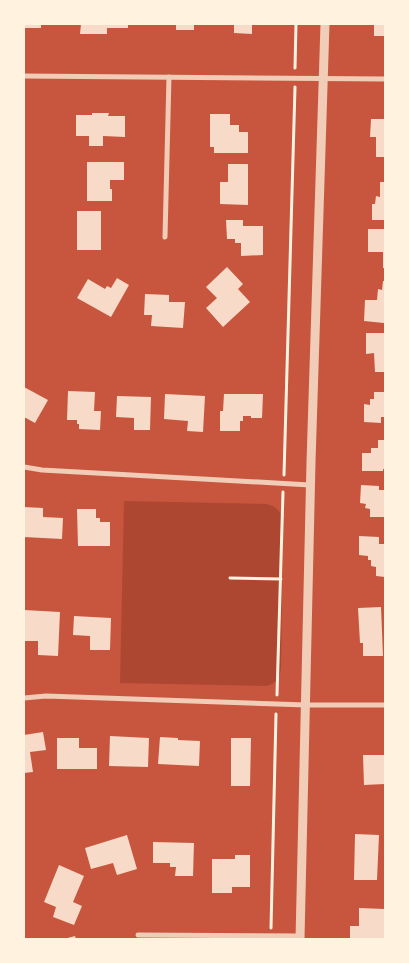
<svg xmlns="http://www.w3.org/2000/svg" width="409" height="963" viewBox="0 0 409 963" font-family="Cabin,sans-serif">
	<style>
		.green { fill: #ae4732 }
		.building { fill: #f7dbc8 }
		.lines { fill: none; stroke-linecap: round; stroke-linejoin: round }
		.path { stroke: #fff3e0; stroke-width: 3 }
		.minor { stroke: #f1ccb7; stroke-width: 5 }
		.tertiary { stroke: #f1ccb7; stroke-width: 9 }
	</style>
	<rect width="100%" height="100%" fill="#c8553d"/>
	<path class="green" d="M124,501L266,504C276,506 281,511 283,521L281,668C280,678 276,684 266,686L120,683Z"/>
	<g class="building">
		<rect x="24" y="24" width="17" height="4"/>
		<path d="M81,24H128V28H107V34H80Z"/>
		<rect x="176" y="24" width="18" height="6"/>
		<path d="M234,24H252V34L234,33Z"/>
		<rect x="374" y="24" width="11" height="12"/>
		<path d="M92,113H109L108,116H125V137L103,136V146H89V136H76V115H92Z"/>
		<path d="M210,114H230V125H239V132H248V153H214V147H210Z"/>
		<path d="M371,119H385V157H376V137H370Z"/>
		<path d="M87,162H124V180H110V189H112V201H87Z"/>
		<path d="M228,164H248V205L220,204V182H228Z"/>
		<path d="M380,182H385V220H372V204H375L376,196L380,197Z"/>
		<rect x="77" y="211" width="24" height="39"/>
		<path d="M226,220H243V226H263V255L241,256V243H235V239H227Z"/>
		<path d="M368,229H385V268H383V252H368Z"/>
		<path d="M227,267L243,284L238,289L250,302L223,327L206,308L217,298L206,287Z"/>
		<path d="M117,278L129,285L111,317L77,298L88,279L105,289L107,286L111,288Z"/>
		<path d="M383,281H385L384,323L364,321L365,300H377L378,289L382,290Z"/>
		<path d="M145,294L169,295V302H185L183,328L151,326L152,315H144Z"/>
		<path d="M366,333H385V372H375L374,353L366,354Z"/>
		<path d="M24,387L48,400L35,423L24,417Z"/>
		<path d="M68,391L95,392L94,411H101L100,430L79,429V424H77V420H67Z"/>
		<path d="M374,392H385V417H381V423L364,422V404L370,405V399H374Z"/>
		<path d="M165,394L205,396L203,432L187,431L188,421L164,419Z"/>
		<path d="M224,394H263L262,418H251V416H243V421H240V431H220V411H223Z"/>
		<path d="M117,396L151,397L150,430H134V418L116,417Z"/>
		<path d="M378,440H385V469H383V471H362V453H371V448H378Z"/>
		<path d="M361,485L379,486V490H385V517H370V509L365,508L366,504L360,503Z"/>
		<path d="M24,507L43,508V517L63,518L62,539L24,537Z"/>
		<path d="M77,509H96V518H100V522H110V546H78Z"/>
		<path d="M359,536L379,537V544H385V577L376,576V567L371,566V560H368V556L359,555Z"/>
		<path d="M381,607L383,656H363V643H360L358,608Z"/>
		<path d="M24,610L60,612L58,656L38,655V641H24Z"/>
		<path d="M74,616L111,618L110,650H90V636L73,635Z"/>
		<path d="M43,732L46,750L30,752L33,772L24,773V735Z"/>
		<path d="M110,736L149,738L148,767L109,766Z"/>
		<path d="M160,737L178,738V740L200,741L199,766L158,764Z"/>
		<path d="M57,738H79V748H97V769H57Z"/>
		<path d="M231,738H251L250,786H231Z"/>
		<path d="M363,755H385V784L364,785Z"/>
		<path d="M355,834L379,835L377,880H354Z"/>
		<path d="M127,835L137,869L117,875L113,863L91,869L85,848Z"/>
		<path d="M153,842L194,843L193,876H175L176,867H170V863H153Z"/>
		<path d="M235,855H250V887H232V893H212V859H235Z"/>
		<path d="M59,865L84,876L73,902L82,906L74,925L53,917L56,907L44,902Z"/>
		<path d="M359,908L385,909V939H350V926H359Z"/>
		<path d="M75,936L76,939H64Z"/>
	</g>
	<g class="lines">
		<g class="path">
			<path d="M295,68L296,24"/>
			<path d="M284,475L295,87"/>
			<path d="M230,578L281,579"/>
			<path d="M277,695L283,492"/>
			<path d="M271,928L276,714"/>
		</g>
		<g class="minor">
			<path d="M24,76L385,79"/>
			<path d="M165,237L169,77"/>
			<path d="M24,467L42,470L310,485"/>
			<path d="M24,698L46,696L306,705H385"/>
			<path d="M138,935L301,936"/>
		</g>
		<path class="tertiary" d="M300,939L311,462L325,24"/>
	</g>
	<rect width="409" height="963" fill="none" stroke="#fff3e0" stroke-width="50"/>
</svg>
